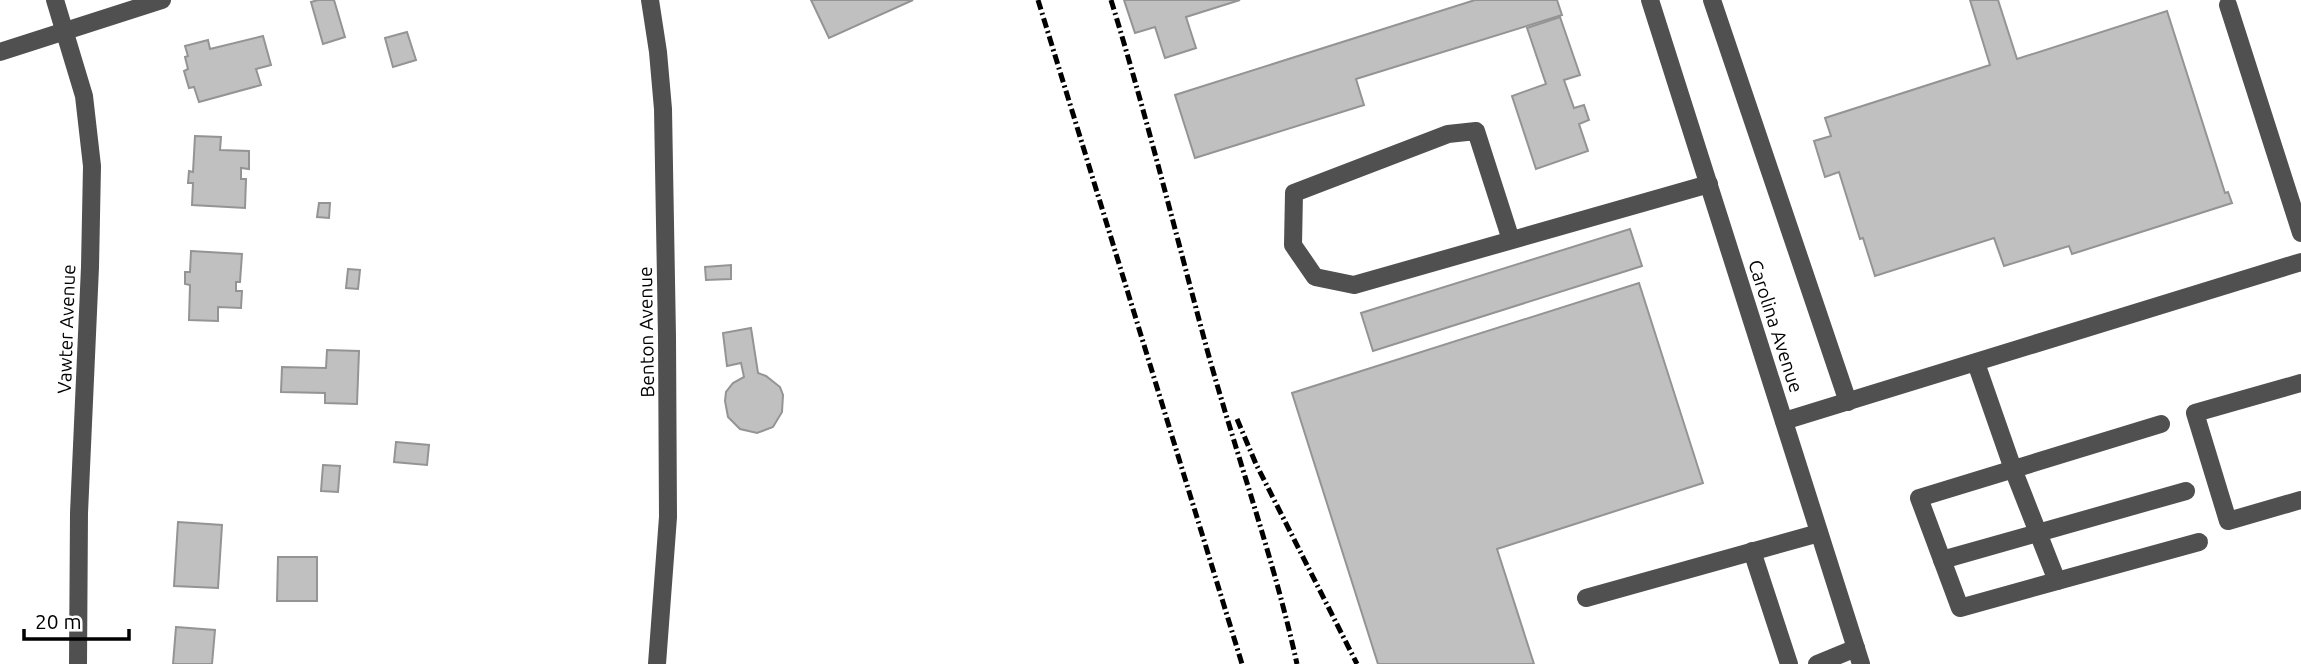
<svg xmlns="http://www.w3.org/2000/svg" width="2301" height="664" viewBox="0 0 2301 664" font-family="Ubuntu,sans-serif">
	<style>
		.building { fill: #c0c0c0; stroke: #949494; stroke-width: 2 }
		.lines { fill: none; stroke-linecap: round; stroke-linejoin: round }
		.minor { stroke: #505050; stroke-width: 18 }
		.rail { stroke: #000; stroke-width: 5; stroke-dasharray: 10 3.5 2 3.5; stroke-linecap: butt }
		.labels { text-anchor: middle; stroke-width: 6; stroke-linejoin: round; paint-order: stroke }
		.street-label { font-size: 19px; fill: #000; stroke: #fff }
	</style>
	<rect width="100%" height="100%" fill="#fff"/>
	<g class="building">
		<path d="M318,0H334L345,37L323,44L311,2Z"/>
		<path d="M811,0H913L829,38Z"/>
		<path d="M1124,0H1240L1186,17L1196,48L1165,58L1155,27L1135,33Z"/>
		<path d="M1475,0H1557L1562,15L1356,79L1364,105L1195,158L1175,95Z"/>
		<path d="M1970,0H1998L2017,59L2167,11L2225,193L2228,192L2232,203L2072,254L2069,246L2004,266L1994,238L1875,276L1863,238L1860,239L1839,172L1825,177L1814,141L1831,136L1825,118L1990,65Z"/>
		<path d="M1560,17L1580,75L1564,80L1574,108L1584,105L1589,120L1579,124L1588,151L1536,169L1512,96L1546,84L1527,28Z"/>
		<path d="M407,32L416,60L393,67L385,38Z"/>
		<path d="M263,36L271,65L256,69L261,85L199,102L194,87L189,88L184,71L188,69L185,57L188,56L185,46L208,40L210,49Z"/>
		<path d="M195,136L221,137L220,150L249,151V169L241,168V179H246L245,208L192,205L193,183H188L189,171L193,172Z"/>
		<path d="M319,203H330L329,218L317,217Z"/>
		<path d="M1630,229L1642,266L1373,351L1361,313Z"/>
		<path d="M191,251L242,254L240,282H236V291H242L241,308L218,307V321L189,320L190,285L185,284V272H190Z"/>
		<path d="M731,265V279L706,280L705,267Z"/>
		<path d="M348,269L360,270L358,289L346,288Z"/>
		<path d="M1639,283L1703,483L1497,549L1534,664H1378L1292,393Z"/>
		<path d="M751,328L758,373L766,376L780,387L783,395L782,412L773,427L757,433L740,429L728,417L725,401L726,392L733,383L744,377L741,363L727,366L723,333Z"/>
		<path d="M327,350L359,351L357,404L325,403V393L281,392L282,367L326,368Z"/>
		<path d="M396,442L429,445L427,465L394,462Z"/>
		<path d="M323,465L340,466L338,492L321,491Z"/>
		<path d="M178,522L222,525L218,588L174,586Z"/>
		<path d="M278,557H317V601H277Z"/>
		<path d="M176,627L215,630L212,664H173Z"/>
	</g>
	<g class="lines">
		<g class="minor">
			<path d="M55,0L84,96L92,166L90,267L79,513L78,664"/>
			<path d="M650,0L658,52L663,109L667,337L668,517L657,664"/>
			<path d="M1650,0L1861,664"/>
			<path d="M1712,0L1848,402"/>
			<path d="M2228,5L2301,233"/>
			<path d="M0,52L162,0"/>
			<path d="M1511,240L1476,131L1448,134L1294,193L1293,245L1315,277L1354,285L1709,184"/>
			<path d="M1976,363L2013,469L2057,581L1960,608L1919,498L2161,424"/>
			<path d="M2301,383L2195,413L2228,521L2301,500"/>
			<path d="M1784,421L2301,262"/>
			<path d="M1752,551L1789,664"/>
			<path d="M1942,560L2186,491"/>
			<path d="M2057,581L2199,542"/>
			<path d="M1586,598L1819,533"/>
			<path d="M1817,664L1856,648"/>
		</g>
		<g class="rail">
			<path d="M1038,0L1242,664"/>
			<path d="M1111,0C1147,117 1176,235 1208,353C1237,457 1274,559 1297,664"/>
			<path d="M1237,419L1256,464L1357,664"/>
		</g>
	</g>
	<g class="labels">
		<g class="street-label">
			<text transform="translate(1776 326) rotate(72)" y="7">Carolina Avenue</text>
			<text transform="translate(66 329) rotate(-88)" y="7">Vawter Avenue</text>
			<text transform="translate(646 332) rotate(-91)" y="7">Benton Avenue</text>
		</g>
	</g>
	<path d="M24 629v10h105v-10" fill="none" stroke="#000000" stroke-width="3.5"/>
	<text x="35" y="629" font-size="21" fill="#000000" stroke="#ffffff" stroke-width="5" paint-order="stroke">20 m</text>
</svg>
